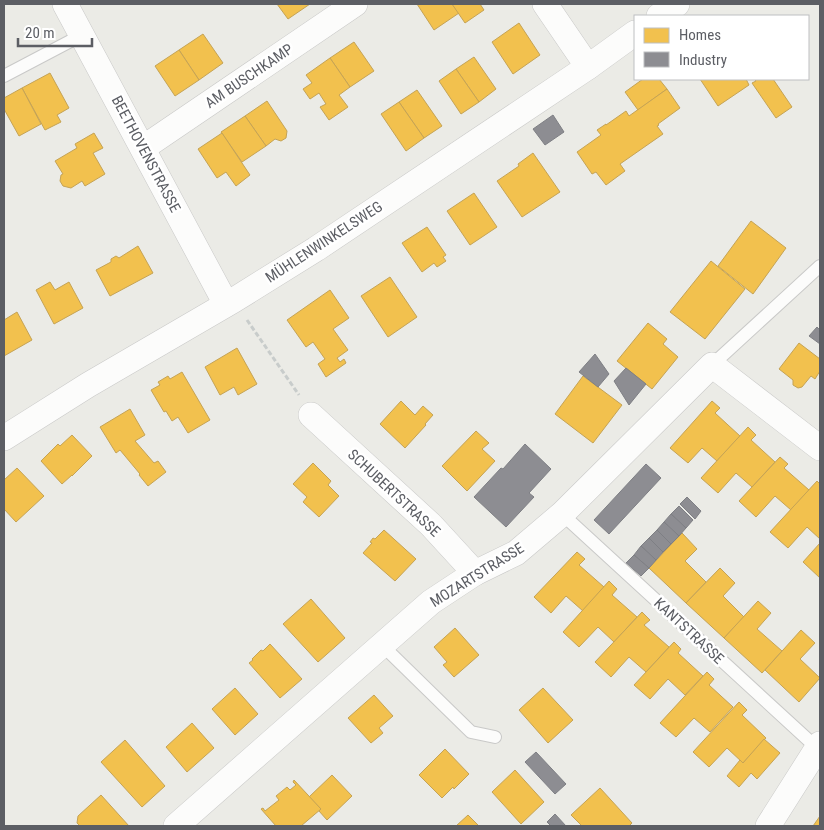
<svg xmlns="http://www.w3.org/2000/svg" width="824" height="830" viewBox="0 0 824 830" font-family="'Roboto Condensed',sans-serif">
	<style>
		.homes { fill: #f2c14e; stroke: #c5a355 }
		.industry { fill: #8d8d92; stroke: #7e7f84 }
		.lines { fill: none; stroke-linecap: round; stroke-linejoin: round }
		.lane-casing { stroke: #c9c9c8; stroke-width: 14 }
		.street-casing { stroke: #c9c9c8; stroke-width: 26 }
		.path { stroke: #c8cccb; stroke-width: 3; stroke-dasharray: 5 2.5; stroke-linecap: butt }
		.lane { stroke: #fcfcfb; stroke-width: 12 }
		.street { stroke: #fcfcfb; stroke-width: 25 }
		.labels { text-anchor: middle; stroke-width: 5; stroke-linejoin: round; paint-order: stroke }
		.street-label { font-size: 15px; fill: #5c5e64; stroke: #fff }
	</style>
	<rect width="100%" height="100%" fill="#ebebe6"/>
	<g class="homes">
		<path d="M277,4H310L288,19Z"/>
		<path d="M417,4H452L459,13L434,30Z"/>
		<path d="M452,4H480L484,10L465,23Z"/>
		<path d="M519,23L540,55L513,74L492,42Z"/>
		<path d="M203,34L223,63L199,80L179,50Z"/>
		<path d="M354,42L374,71L350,87L330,58Z"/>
		<path d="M179,50L199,80L175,96L155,66Z"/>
		<path d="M474,57L496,89L479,102L456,69Z"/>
		<path d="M330,58L350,87L339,95L348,107L329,120L320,107L326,104L319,93L310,99L303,89L312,83L306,75Z"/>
		<path d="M456,69L479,102L461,114L439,81Z"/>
		<path d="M50,73L69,108L57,115L61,122L45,130L22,88Z"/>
		<path d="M643,79H659L667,89L638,110L625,92Z"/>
		<path d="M700,79H746L749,85L718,106Z"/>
		<path d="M754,79H773L792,107L776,118L752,83L756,81Z"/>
		<path d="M22,88L41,124L19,136L4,109V98Z"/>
		<path d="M667,89L680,108L658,124L659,125L657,126L663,134L620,164L625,171L606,185L596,172L592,174L577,152L601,135L597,130L606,124V125L626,111L629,116Z"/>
		<path d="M417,90L442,126L424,138L399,102Z"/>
		<path d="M267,101L287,131L286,138L281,141L275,139L266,146L245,116Z"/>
		<path d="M399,102L424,138L406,151L381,114Z"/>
		<path d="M245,116L266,146L242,162L221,132Z"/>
		<path d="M94,133L103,148L93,153L105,174L85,186L82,181L71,188L63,186L60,181L61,175L63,174L55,161L77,148L75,144Z"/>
		<path d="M222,133L250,175L236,186L226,172L217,178L198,149Z"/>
		<path d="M533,153L560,192L522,217L497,181L519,166L518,164Z"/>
		<path d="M474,193L497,227L470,245L447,211Z"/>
		<path d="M751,221L786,248L753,294L718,266Z"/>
		<path d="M427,227L446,255L443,257L446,261L437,267L434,263L422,272L402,243Z"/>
		<path d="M138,246L153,273L110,296L96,270L111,262V259L116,256L119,258Z"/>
		<path d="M711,261L745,289L705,339L670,312Z"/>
		<path d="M390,277L417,317L388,337L361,296Z"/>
		<path d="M50,282L55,290L69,282L83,308L54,324L36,290Z"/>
		<path d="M330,290L349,318L333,329L348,350L337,358L340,362L344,359L346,363L326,377L318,364L325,359L313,342L306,347L287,320Z"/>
		<path d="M17,312L32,340L4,356V320Z"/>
		<path d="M648,323L667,339L663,344L678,357L652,389L617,361Z"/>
		<path d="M799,343L820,359V371L815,379L811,376L802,387L798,388L793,385V380L779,369Z"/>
		<path d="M237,348L257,384L238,395L234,387L220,395L205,367Z"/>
		<path d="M182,372L210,420L188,433L178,417L172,421L166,411L164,412L151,390L160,385L158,382L168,376L170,379Z"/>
		<path d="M583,376L622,405L593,443L555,414Z"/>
		<path d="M401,401L415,415L423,406L433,415L425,424L426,425L405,448L380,424Z"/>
		<path d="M712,401L720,408L715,413L740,436L717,461L702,448L688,463L670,448Z"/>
		<path d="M130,409L145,435L135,441L154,463L158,461L166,472L148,486L139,475L140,474L120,450L116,453L100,427Z"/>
		<path d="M748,427L756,435L751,440L775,462L752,487L736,473L718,493L701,478Z"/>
		<path d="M476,431L489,443L482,449L495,461L467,491L442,466Z"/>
		<path d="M72,435L92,456L72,476V475L62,484L41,461L58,444L60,446Z"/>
		<path d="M780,457L788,464L784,468L809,490L791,510L775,496L756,517L739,501Z"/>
		<path d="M313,463L331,481L328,485L339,496L319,517L303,502L307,497L293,484Z"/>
		<path d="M17,468L44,496L16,522L4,509V480Z"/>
		<path d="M817,481L820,484V539L807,527L788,548L770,532Z"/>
		<path d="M384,530L416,559L395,581L363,553L372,543L370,542L373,538L375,539Z"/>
		<path d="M682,533L697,549L685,561L706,582L686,603L649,568Z"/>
		<path d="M820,543V578L803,562Z"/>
		<path d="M577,552L585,559L579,565L604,587L583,611L566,596L551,613L534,597Z"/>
		<path d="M720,568L735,583L723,596L744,617L724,638L686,603Z"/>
		<path d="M609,581L617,589L612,595L637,617L614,642L598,627L579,647L563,632Z"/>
		<path d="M311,599L345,638L318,662L283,624Z"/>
		<path d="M758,601L771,613L757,629L782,651L762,673L724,638Z"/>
		<path d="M642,612L650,620L644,625L669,647L646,672L629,657L611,677L595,662Z"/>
		<path d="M455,628L479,655L454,677L443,665L447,662L434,647Z"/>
		<path d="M801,630L815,643L800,659L820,678L799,702L765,670Z"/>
		<path d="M674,642L681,649L678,653L703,676L685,695L668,679L650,699L634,685Z"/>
		<path d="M270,644L302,679L280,698L249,663L253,660L252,659L261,650L263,651Z"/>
		<path d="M707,672L714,679L709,685L733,707L710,732L694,718L676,737L660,723Z"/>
		<path d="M235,688L258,714L235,735L212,709Z"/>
		<path d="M543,688L573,720L548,743L519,710Z"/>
		<path d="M374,695L393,716L379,728L383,733L371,743L348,718Z"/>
		<path d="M739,702L747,710L742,715L766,738L743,763L727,748L709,767L693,752Z"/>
		<path d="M192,723L214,748L187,772L166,747Z"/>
		<path d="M764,739L780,753L757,779L751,773L739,787L727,776L740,760L743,763Z"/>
		<path d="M125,740L165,786L142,807L101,762Z"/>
		<path d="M445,749L469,774L454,789L453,787L442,798L419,775Z"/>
		<path d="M515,770L544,802L521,824L492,792Z"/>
		<path d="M332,775L352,796L327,820L319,811L321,809L309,797Z"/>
		<path d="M294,780L321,809L301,826H276L261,809L263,808L265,811L279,800L276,796L287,787L290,790L296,785L293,782Z"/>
		<path d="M600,788L632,823L629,826H582L571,815Z"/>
		<path d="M101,795L129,826H80L77,823L78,816Z"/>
		<path d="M468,815L479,826H456Z"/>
		<path d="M820,816V826H813Z"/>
	</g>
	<g class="industry">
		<path d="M553,115L564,132L545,145L533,129Z"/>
		<path d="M817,327L820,330V344L809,336Z"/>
		<path d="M595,354L609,374L598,387L579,372Z"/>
		<path d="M626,368L646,384L629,405L614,381Z"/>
		<path d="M525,444L551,469L529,493L534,497L506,527L474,497L501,468L503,469Z"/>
		<path d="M646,464L661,478L609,534L594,520Z"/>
		<path d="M687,497L701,511L695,519L680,504Z"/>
		<path d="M679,506L693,520L686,528L671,514Z"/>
		<path d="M671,514L686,528L679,536L664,522Z"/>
		<path d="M664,522L679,536L671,544L657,530Z"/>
		<path d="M657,530L671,544L663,552L649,538Z"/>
		<path d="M649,538L663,552L656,560L641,546Z"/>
		<path d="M641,546L656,560L649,568L634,555Z"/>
		<path d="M634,555L649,568L641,576L626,563Z"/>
		<path d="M536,752L566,784L555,794L525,762Z"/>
		<path d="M555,814L566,826H551L547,822Z"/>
	</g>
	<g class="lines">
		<defs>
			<g id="lane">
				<path d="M4,76L82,35"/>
				<path d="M712,365L820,266"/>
				<path d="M562,514L817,748"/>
				<path d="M382,645L471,732L495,737"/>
			</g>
			<g id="street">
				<path d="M65,4L226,304"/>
				<path d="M545,4L588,67"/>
				<path d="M659,16L677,4"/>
				<path d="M143,148L355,4"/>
				<path d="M311,415L431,525L475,573"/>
				<path d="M4,438L88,385L234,300L316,249L588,67L635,33"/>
				<path d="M176,826L431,602L475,573L516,553L562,514L712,365L820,448"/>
				<path d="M768,826L820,744"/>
			</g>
		</defs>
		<use href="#lane" class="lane-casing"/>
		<use href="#street" class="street-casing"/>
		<path class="path" d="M247,320L299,395"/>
		<use href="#lane" class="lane"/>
		<use href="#street" class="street"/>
	</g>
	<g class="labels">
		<g class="street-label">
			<text transform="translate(249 76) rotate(-34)" y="5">AM BUSCHKAMP</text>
			<text transform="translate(146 154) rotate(62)" y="5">BEETHOVENSTRASSE</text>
			<text transform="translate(324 242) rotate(-33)" y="5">MÜHLENWINKELSWEG</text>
			<text transform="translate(394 493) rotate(43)" y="5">SCHUBERTSTRASSE</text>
			<text transform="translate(477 575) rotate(-32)" y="5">MOZARTSTRASSE</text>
			<text transform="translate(689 631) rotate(43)" y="5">KANTSTRASSE</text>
		</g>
	</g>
	<rect width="824" height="830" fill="none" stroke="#5c5e64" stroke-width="10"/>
	<rect x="634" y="15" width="175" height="65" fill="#ffffff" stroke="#bebfc1"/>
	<rect x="644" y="28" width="25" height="15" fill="#f2c14e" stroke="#bebfc1"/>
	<text x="679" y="40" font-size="15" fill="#5c5e64">Homes</text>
	<rect x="644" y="52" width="25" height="15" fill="#8d8d92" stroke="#bebfc1"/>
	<text x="679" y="65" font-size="15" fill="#5c5e64">Industry</text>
	<path d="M18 38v8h74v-8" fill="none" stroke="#5c5e64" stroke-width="2.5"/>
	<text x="25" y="38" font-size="15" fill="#5c5e64" stroke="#ffffff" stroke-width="4" paint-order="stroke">20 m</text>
</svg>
